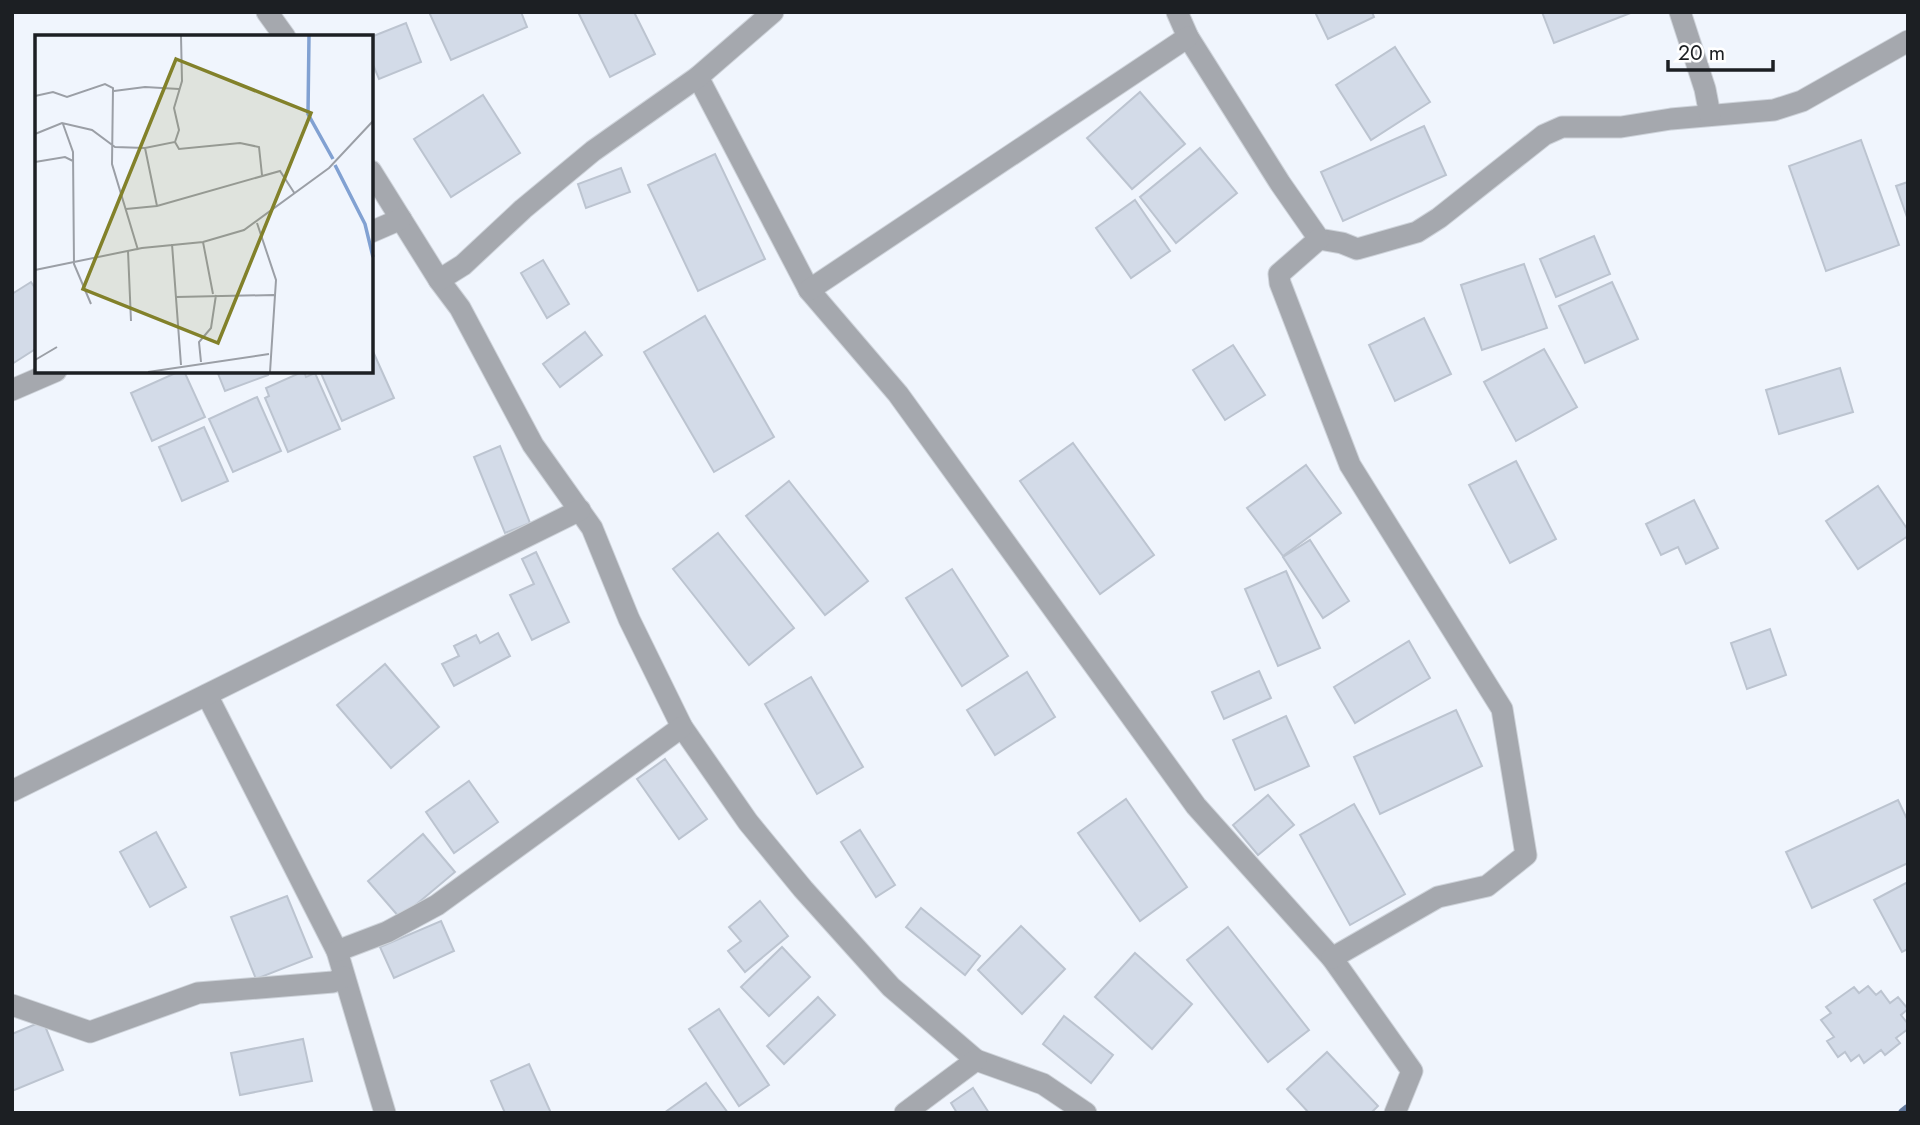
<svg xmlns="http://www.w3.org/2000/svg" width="1920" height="1125" viewBox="0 0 1920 1125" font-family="Jost,sans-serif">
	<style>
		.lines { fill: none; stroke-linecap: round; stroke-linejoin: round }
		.stream { stroke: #637a9e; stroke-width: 10 }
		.building { fill: #d3dbe8; stroke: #bcc4d0; stroke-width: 2 }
		.minor-casing { stroke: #ced3da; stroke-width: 23 }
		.minor { stroke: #a5a8ae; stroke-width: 21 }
		.inset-river { fill: none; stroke: #81a1d2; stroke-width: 3.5 }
		.inset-road { fill: none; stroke: #9b9fa6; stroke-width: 2 }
		.view { fill: #82812a; fill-opacity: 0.15; stroke: #82812a; stroke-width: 3.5 }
		.inset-edge { fill: none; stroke: #1c1f23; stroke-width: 3.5 }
	</style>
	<rect width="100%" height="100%" fill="#f0f5fd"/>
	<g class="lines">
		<path class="stream" d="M1903,1113L1908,1109"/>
	</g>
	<g class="building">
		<path d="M429,12H521L527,27L451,60Z"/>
		<path d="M582,12H634L655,54L610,77L579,14Z"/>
		<path d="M1319,12H1372L1374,17L1328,39L1316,14Z"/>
		<path d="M1542,12H1633L1554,43Z"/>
		<path d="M406,23L421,62L379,79L371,60V37Z"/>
		<path d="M1395,47L1430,102L1371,140L1336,85Z"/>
		<path d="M1140,92L1185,144L1132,189L1087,138Z"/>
		<path d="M483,95L520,153L451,197L414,139Z"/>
		<path d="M1424,126L1446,175L1343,221L1321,172Z"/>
		<path d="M1861,140L1899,245L1826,271L1789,166Z"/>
		<path d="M1200,148L1237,193L1176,243L1140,197Z"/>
		<path d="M715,154L765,259L698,291L648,185Z"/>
		<path d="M621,168L630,192L586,208L578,184Z"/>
		<path d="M1908,182V220L1896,186Z"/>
		<path d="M1135,200L1170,251L1131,278L1096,228Z"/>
		<path d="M1594,236L1610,274L1556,297L1540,259Z"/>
		<path d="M543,260L569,304L547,318L521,273Z"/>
		<path d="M1524,264L1547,328L1482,350L1461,285Z"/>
		<path d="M31,282L37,291V348L12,364V294Z"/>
		<path d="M1612,282L1638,339L1585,363L1559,306Z"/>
		<path d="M705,316L774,437L714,472L644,352Z"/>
		<path d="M1424,318L1451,374L1395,401L1369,345Z"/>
		<path d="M585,332L602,355L560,387L543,364Z"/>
		<path d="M1233,345L1265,395L1225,420L1193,370Z"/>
		<path d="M371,347L394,398L342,421L320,371H371Z"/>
		<path d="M1544,349L1577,407L1516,441L1484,382Z"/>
		<path d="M1840,368L1853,412L1779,434L1766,390Z"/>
		<path d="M180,371H184L205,417L152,441L131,393Z"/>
		<path d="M217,371H267L268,375L225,391Z"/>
		<path d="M304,371L306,377L315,373L340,429L288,452L265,398L269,396L266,388Z"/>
		<path d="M257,397L281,451L233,472L209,419Z"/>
		<path d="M204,427L228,481L182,501L159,447Z"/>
		<path d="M1073,443L1154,555L1100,594L1020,481Z"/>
		<path d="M500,446L530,523L505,533L474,457Z"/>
		<path d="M1516,461L1556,539L1510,563L1469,485Z"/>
		<path d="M1306,465L1341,513L1283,556L1247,508Z"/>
		<path d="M789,481L868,581L825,615L746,516Z"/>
		<path d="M1878,486L1908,530V536L1858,569L1826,521Z"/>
		<path d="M1694,500L1718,548L1686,564L1678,547L1661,555L1646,524Z"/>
		<path d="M718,533L794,628L749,665L673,569Z"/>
		<path d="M1310,540L1349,601L1323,618L1283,557Z"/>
		<path d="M536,552L569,622L532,640L510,595L534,584L522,559Z"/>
		<path d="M952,569L1008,656L962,686L906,598Z"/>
		<path d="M1286,571L1320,648L1278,666L1245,589Z"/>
		<path d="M1770,629L1786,675L1747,689L1731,643Z"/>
		<path d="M498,633L510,656L454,686L442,664L459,656L454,646L476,635L480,643Z"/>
		<path d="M1409,641L1430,678L1355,723L1334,687Z"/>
		<path d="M385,664L439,727L391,768L337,705Z"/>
		<path d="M1259,671L1271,698L1224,719L1212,692Z"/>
		<path d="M1027,672L1055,717L995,755L967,710Z"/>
		<path d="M811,677L863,767L817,794L765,704Z"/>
		<path d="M1456,710L1482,766L1380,814L1354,757Z"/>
		<path d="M1286,716L1309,766L1255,790L1233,740Z"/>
		<path d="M665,759L707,819L679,839L637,779Z"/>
		<path d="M469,781L498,822L454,853L426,812Z"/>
		<path d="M1268,795L1294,825L1258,855L1233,825Z"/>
		<path d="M1126,799L1187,887L1140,921L1078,833Z"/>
		<path d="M1898,800L1908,821V863L1812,908L1786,852Z"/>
		<path d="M1354,804L1405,894L1350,925L1300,835Z"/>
		<path d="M860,830L895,885L876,897L841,842Z"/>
		<path d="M156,832L186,887L150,907L120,852Z"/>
		<path d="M423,834L455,872L400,918L368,881Z"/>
		<path d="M1908,882V949L1902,952L1874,900Z"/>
		<path d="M287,896L312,957L256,979L231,917Z"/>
		<path d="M760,901L788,936L745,972L728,951L741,941L729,927Z"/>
		<path d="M921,908L980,956L965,975L906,927Z"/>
		<path d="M441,921L454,951L394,978L380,947Z"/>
		<path d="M1021,926L1065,969L1022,1014L978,970Z"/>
		<path d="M1228,927L1309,1030L1268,1062L1187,960Z"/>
		<path d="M782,947L810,977L769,1016L741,987Z"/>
		<path d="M1135,953L1192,1004L1152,1049L1095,997Z"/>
		<path d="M1868,986L1876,995L1881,991L1890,1003L1898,997L1908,1009L1901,1015L1908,1024V1029L1896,1038L1900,1043L1885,1055L1881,1050L1864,1063L1859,1055L1851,1061L1845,1052L1838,1057L1827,1041L1834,1037L1821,1020L1831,1013L1826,1007L1854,987L1859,993Z"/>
		<path d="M818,997L835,1015L784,1064L767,1046Z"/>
		<path d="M719,1009L769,1085L739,1106L689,1029Z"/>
		<path d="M1064,1016L1113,1055L1091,1083L1043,1044Z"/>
		<path d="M43,1021L63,1070L12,1091V1034Z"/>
		<path d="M303,1039L312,1081L240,1095L231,1053Z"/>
		<path d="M1327,1052L1378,1106L1371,1113H1309L1287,1089Z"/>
		<path d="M529,1064L551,1113H505L491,1081Z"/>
		<path d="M706,1083L728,1113H664Z"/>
		<path d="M973,1088L989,1113H957L951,1103Z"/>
	</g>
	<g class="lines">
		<defs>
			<g id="minor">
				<path d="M267,12L285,37"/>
				<path d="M1177,12L1188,37L1280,183L1319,239L1342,243L1357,249L1417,232L1439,218L1544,135L1562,127H1621L1671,119L1774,110L1802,101L1908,41"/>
				<path d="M1680,12L1705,89L1710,115"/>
				<path d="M698,77L809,290L898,394L1196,806L1332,958L1412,1071L1395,1113"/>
				<path d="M371,171L439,280L460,308L533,445L592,528L629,619L682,727L748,822L803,889L891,987L976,1060L1043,1084L1086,1113"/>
				<path d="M371,232L401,219"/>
				<path d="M1319,239L1279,274L1280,283L1350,465L1502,709L1526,855L1487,886L1438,897L1332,958"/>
				<path d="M439,280L463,265L523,209L593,151L698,77L773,12"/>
				<path d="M809,290L1188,37"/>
				<path d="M12,390L56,371"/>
				<path d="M207,695L337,951L385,1113"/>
				<path d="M12,791L580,510"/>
				<path d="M337,951L387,932L437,905L682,727"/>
				<path d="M12,1005L90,1032L198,993L333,982L344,977"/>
				<path d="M905,1113L976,1060"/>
			</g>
		</defs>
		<use href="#minor" class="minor-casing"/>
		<use href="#minor" class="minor"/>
	</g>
	<g transform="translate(35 35)">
		<rect width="338" height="338" fill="#f0f5fd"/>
		<path class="inset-river" d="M274,1L273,79L298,124M300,130L330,189L338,222"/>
		<path class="inset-road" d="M79,56L110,52L144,54M0,61L18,57L32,62L70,49L78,53L77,129L103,215M28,89L38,117L39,229L56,269M0,99L27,88L57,95L80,112L110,113L140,107L144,95L139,73L147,46L146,1M140,107L144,114L205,108L224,112L227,140M110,113L122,171M0,127L30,122L38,126M91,174L122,171L245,136L260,159M222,188L241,245L235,337M168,207L178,259M137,209L146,330M93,216L96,286M0,235L107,213L168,207L209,195L294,133L338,86M141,262L239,260M0,325L22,312M166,327L164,307L176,293L181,260M113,337L234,319"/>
		<path class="view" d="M141,24L276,78L183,308L48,254Z"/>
		<rect width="338" height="338" class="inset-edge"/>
	</g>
	<rect width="1920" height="1125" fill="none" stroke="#1c1f23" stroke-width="28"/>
	<path d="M1668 60v10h105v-10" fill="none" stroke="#1c1f23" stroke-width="3.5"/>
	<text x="1678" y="60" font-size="21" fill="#1c1f23" stroke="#ffffff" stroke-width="5" paint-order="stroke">20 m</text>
</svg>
